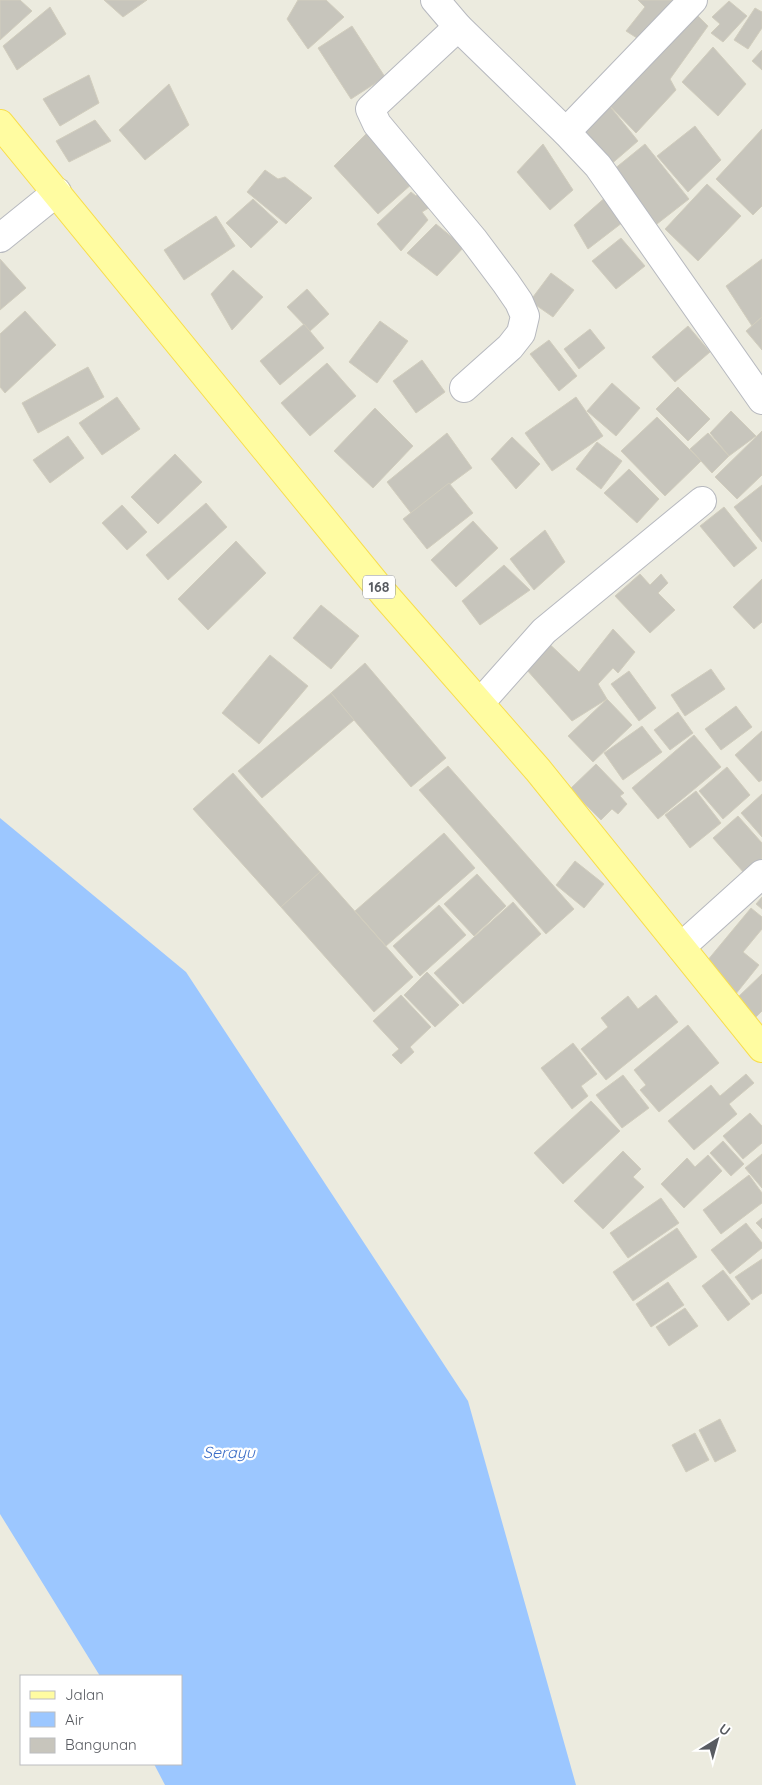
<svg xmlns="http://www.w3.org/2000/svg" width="762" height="1785" viewBox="0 0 762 1785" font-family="Quicksand,sans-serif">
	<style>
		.water { fill: #9cc7ff }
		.building { fill: #c7c5bc; stroke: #d1cdbd }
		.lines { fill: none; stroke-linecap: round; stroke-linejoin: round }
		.minor-casing { stroke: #b7b9bf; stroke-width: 30 }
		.primary-casing { stroke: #f8de4c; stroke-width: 30 }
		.minor { stroke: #fff; stroke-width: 28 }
		.primary { stroke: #fffca1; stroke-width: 28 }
		.labels { text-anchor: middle; stroke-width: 4.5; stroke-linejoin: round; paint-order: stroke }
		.shield { fill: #fff; stroke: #8a8c90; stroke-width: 1 }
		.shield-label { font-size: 14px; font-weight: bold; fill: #585b61 }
		.water-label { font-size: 16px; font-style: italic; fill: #3a6dc7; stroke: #fff }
	</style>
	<rect width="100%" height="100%" fill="#ecebdf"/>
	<path class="water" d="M0,818L186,972L468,1401L576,1785H165L154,1764H181V1676H100L0,1514Z"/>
	<g class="building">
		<path d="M0,0H20L32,11L0,40Z"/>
		<path d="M104,0H147L123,17Z"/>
		<path d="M298,0H326L344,17L308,49L287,19Z"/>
		<path d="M638,0H681L640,40L626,31L645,7Z"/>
		<path d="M729,1L747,16L723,42L711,33L720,24L712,17Z"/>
		<path d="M688,6L708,26L670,79L676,90L636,133L608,104Z"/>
		<path d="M50,7L66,34L17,70L3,46Z"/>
		<path d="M755,8L762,12V28L748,49L734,40Z"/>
		<path d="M352,26L385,77L351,99L318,48Z"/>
		<path d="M713,47L746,84L718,116L682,82Z"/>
		<path d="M762,50V70L752,61Z"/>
		<path d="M89,75L99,103L60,126L43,99Z"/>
		<path d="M169,84L189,125L145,160L119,130Z"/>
		<path d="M608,104L638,141L609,166L580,127Z"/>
		<path d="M95,120L111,141L69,162L56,141Z"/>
		<path d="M695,126L721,160L688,192L657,156Z"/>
		<path d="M762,129V206L753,215L716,179Z"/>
		<path d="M367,133L413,183L378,214L334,166Z"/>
		<path d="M543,144L573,190L550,210L517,172Z"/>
		<path d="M645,144L689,199L657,224L613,170Z"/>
		<path d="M265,170L278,179L285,177L312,198L286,224L247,192Z"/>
		<path d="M707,184L741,216L698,261L665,229Z"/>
		<path d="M425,189L432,206L422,212L428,220L401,251L377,224L411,192L416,196Z"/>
		<path d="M608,195L631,216L588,249L574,225Z"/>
		<path d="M253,199L278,222L251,248L226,223Z"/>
		<path d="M216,216L235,246L184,280L164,250Z"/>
		<path d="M436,224L464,247L437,276L407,253Z"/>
		<path d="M621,238L645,266L616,289L592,261Z"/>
		<path d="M0,259L26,288L0,310Z"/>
		<path d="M762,259V317L752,326L726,286Z"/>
		<path d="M233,270L263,297L232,330L211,294Z"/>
		<path d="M551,273L574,290L553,317L530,301Z"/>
		<path d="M307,289L329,314L310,331L287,307Z"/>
		<path d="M25,311L56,345L5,393L0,387V334Z"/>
		<path d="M762,317V350L746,331Z"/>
		<path d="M380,321L408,341L377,383L349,362Z"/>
		<path d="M304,324L324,348L280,385L260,361Z"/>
		<path d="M688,326L710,352L675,382L652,357Z"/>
		<path d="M590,329L605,348L579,369L564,349Z"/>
		<path d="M549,340L577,376L559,391L530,354Z"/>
		<path d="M422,360L445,392L416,413L393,381Z"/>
		<path d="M327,363L356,396L310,436L281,403Z"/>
		<path d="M88,367L104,397L38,433L22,403Z"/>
		<path d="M612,383L640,408L616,436L587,411Z"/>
		<path d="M678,387L710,419L688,441L656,409Z"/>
		<path d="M117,397L140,429L102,455L79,423Z"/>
		<path d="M576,397L603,436L552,471L525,433Z"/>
		<path d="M375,408L413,446L373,488L334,451Z"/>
		<path d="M731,411L756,436L729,456L710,433Z"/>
		<path d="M657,417L701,461L665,496L621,451Z"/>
		<path d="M762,431V475L737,499L715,477Z"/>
		<path d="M447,433L472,468L411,513L387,482Z"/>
		<path d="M708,433L729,456L712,473L690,449Z"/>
		<path d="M68,436L84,458L50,483L33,460Z"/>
		<path d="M512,437L540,464L516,489L491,459Z"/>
		<path d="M597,442L622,461L601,489L576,469Z"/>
		<path d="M175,454L202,482L158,524L131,497Z"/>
		<path d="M629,469L659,499L637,523L604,493Z"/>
		<path d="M449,483L473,513L427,549L403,519Z"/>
		<path d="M762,485V542L734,507Z"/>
		<path d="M206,503L227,527L168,580L146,555Z"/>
		<path d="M122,505L147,532L127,550L102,523Z"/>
		<path d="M724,507L757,548L734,567L700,526Z"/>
		<path d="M473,521L498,548L456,587L431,560Z"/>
		<path d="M545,530L565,562L534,590L510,559Z"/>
		<path d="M236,541L266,573L208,630L178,599Z"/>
		<path d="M504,565L530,590L480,625L462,601Z"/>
		<path d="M640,574L650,585L661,574L668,583L658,593L675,610L650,633L615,596Z"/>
		<path d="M762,579V622L754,629L733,607Z"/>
		<path d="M321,605L359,636L331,669L293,638Z"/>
		<path d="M613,629L635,652L618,673L613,668L598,684L607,699L572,721L519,661L542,637L579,672Z"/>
		<path d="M270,655L308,686L259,744L222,713Z"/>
		<path d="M365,663L446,758L411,787L331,693Z"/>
		<path d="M711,669L725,689L685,716L671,695Z"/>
		<path d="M629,671L656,708L639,721L611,684Z"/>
		<path d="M331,693L354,720L262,798L238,771Z"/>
		<path d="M607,699L632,725L593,762L568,736Z"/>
		<path d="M736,706L752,727L721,750L705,729Z"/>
		<path d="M678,712L693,733L670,750L654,730Z"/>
		<path d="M642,726L662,752L623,780L604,753Z"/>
		<path d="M762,731V780L759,782L735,755Z"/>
		<path d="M694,735L721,767L658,819L632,788Z"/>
		<path d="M596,764L624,793L620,796L627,804L618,814L612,809L601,820L570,789Z"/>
		<path d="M448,766L574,909L546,934L419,790Z"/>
		<path d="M727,767L750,795L723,819L699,791Z"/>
		<path d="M233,773L320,872L281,907L193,809Z"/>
		<path d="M696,791L721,823L690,848L665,815Z"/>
		<path d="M762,794V837L741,813Z"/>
		<path d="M738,816L762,843V858L745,874L713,838Z"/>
		<path d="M444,833L475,868L386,946L355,911Z"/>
		<path d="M575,861L604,884L584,908L556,885Z"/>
		<path d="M320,872L413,977L374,1012L281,907Z"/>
		<path d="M477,874L506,906L474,936L444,904Z"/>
		<path d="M762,897V909L756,904Z"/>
		<path d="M513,902L541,934L463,1004L434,973Z"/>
		<path d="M439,905L466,935L420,976L393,946Z"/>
		<path d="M751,908L762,917V929L743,952L759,965L735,995L702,967Z"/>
		<path d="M427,972L459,1005L435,1027L404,995Z"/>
		<path d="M762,974V1011L756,1017L737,998Z"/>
		<path d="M401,995L431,1027L410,1047L414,1052L401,1064L392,1055L399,1049L373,1021Z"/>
		<path d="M656,995L678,1022L606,1080L581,1049L608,1027L601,1018L628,996L638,1009Z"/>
		<path d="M688,1025L719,1063L659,1112L640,1090L646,1085L634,1070Z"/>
		<path d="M573,1043L597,1074L581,1086L588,1096L572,1109L541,1068Z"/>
		<path d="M746,1074L754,1083L729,1104L737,1114L694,1150L668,1121L711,1085L720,1096Z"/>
		<path d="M623,1075L649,1108L622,1128L596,1095Z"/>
		<path d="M591,1101L620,1131L563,1184L534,1153Z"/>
		<path d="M750,1113L762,1126V1143L743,1159L723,1136Z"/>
		<path d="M723,1141L744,1164L731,1176L710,1153Z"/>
		<path d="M623,1151L641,1169L633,1177L644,1187L603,1229L574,1201Z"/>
		<path d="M762,1154V1188L745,1168Z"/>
		<path d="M708,1155L722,1171L684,1208L661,1184L687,1158L695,1167Z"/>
		<path d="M749,1175L762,1193V1203L721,1234L703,1210Z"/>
		<path d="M661,1198L679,1223L628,1258L610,1233Z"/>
		<path d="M762,1218V1229L756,1223Z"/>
		<path d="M746,1223L762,1243V1248L730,1274L711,1250Z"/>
		<path d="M677,1228L697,1257L633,1301L613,1272Z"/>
		<path d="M762,1259V1293L752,1300L735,1277Z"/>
		<path d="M723,1270L750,1304L728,1321L702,1286Z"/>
		<path d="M668,1282L684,1305L651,1327L636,1304Z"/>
		<path d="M685,1308L698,1326L669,1346L656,1327Z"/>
		<path d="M720,1419L736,1451L715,1462L699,1430Z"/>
		<path d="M695,1433L709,1460L686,1472L672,1445Z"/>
	</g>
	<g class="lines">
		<defs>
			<g id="minor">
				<path d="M435,0L458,27"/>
				<path d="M566,132L693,0"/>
				<path d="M0,238L57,192"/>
				<path d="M464,388L510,347L521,333L525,316L519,302L506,283L473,239L377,124L370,109L458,27L566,132L598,166L762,400"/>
				<path d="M480,703L544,631L702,501"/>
				<path d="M681,947L762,874"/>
			</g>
			<path id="primary" d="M0,124L384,594L538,770L762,1048"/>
		</defs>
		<use href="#minor" class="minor-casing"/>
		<use href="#primary" class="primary-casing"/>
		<use href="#minor" class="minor"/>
		<use href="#primary" class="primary"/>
	</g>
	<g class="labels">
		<rect class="shield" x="363" y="575.5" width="32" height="23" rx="4"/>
		<g class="shield-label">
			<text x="379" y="592">168</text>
		</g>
		<g class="water-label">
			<text x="229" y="1458">Serayu</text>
		</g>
	</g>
	<rect x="20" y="1675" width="162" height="90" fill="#ffffff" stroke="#bcbdc0"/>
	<rect x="30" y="1691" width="25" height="8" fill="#fffca1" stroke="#bcbdc0"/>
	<text x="65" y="1700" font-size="15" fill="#585b61">Jalan</text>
	<rect x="30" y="1712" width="25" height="15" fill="#9cc7ff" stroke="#bcbdc0"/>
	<text x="65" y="1725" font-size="15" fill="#585b61">Air</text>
	<rect x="30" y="1738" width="25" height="15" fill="#c7c5bc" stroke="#bcbdc0"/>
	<text x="65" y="1750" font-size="15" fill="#585b61">Bangunan</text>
	<g transform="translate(717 1740) rotate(37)" stroke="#ffffff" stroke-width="4" paint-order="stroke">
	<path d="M0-4L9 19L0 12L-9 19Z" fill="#585b61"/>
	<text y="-8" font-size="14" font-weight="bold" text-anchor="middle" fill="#585b61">U</text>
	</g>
</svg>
